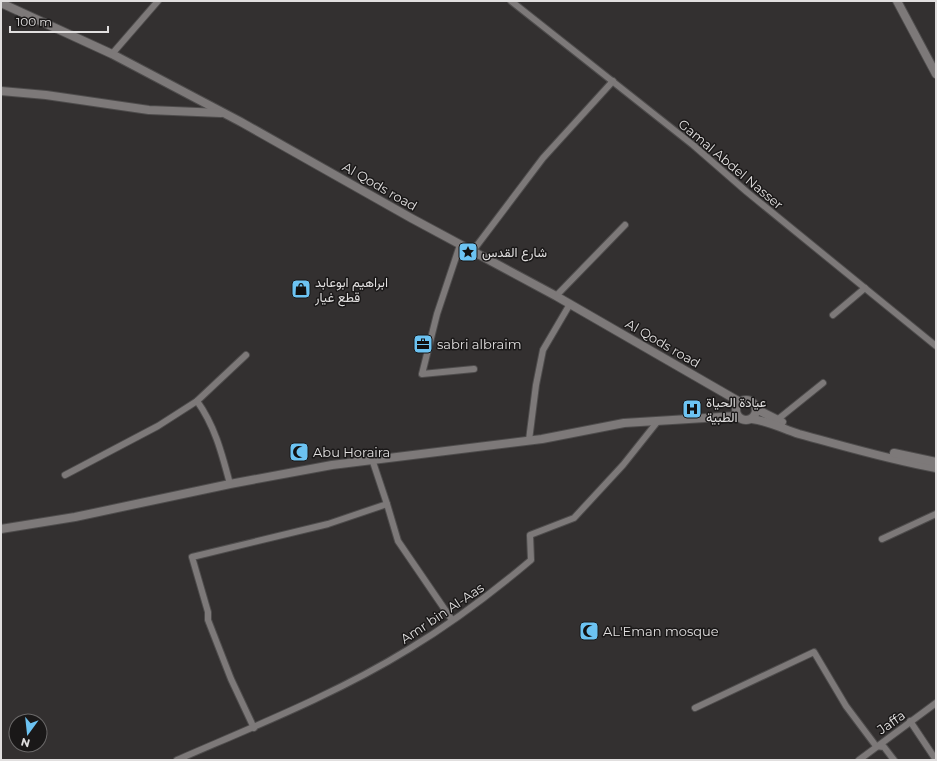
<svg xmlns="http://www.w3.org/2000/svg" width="937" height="761" viewBox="0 0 937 761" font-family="Montserrat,Vazirmatn,sans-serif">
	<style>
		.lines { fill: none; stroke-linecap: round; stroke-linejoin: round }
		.street-casing { stroke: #4e4c4c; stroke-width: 8 }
		.secondary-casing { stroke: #4e4c4c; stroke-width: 10 }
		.street { stroke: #7d7979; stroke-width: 6 }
		.secondary { stroke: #7d7979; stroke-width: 8 }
		.labels { text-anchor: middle; stroke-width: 3; stroke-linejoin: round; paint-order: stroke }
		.street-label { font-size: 13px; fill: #e1dfdf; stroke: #1a1818 }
		.poi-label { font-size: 13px; fill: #e1dfdf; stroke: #1a1818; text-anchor: start }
	</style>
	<rect width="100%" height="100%" fill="#333030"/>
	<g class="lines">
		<defs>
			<g id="street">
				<path d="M511,1L693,145L747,192L936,346"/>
				<path d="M112,54L158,1"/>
				<path d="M460,245L437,314L422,374L474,369"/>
				<path d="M472,252L543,158L613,81"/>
				<path d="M556,296L625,225"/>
				<path d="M833,315L865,288"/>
				<path d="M197,401C215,426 222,454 230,484"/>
				<path d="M777,420L823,383"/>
				<path d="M529,440L536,385L543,350L570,304"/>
				<path d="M65,475L158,426L197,401L246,355"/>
				<path d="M387,504L398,541L452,620"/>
				<path d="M882,539L936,514"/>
				<path d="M695,708L814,652L846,706L876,746L884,747L894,760"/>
				<path d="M910,721L936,760"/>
				<path d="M254,728L231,679L208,620V612L192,557L328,524L387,504L372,459"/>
				<path d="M177,760C255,726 336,694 409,649C452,623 492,593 531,560L530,535L574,518L623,465L658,421"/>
				<path d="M859,760L936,703"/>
			</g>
			<g id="secondary">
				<path d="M897,1L936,74"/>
				<path d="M1,3L112,54L241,122L411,218L556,296L740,402"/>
				<path d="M1,91L46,95L149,110L221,113"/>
				<circle cx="746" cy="410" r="10"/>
				<path d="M756,409L782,422"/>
				<path d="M752,419C769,421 783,429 799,434C844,446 890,460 936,468"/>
				<path d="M894,453L936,462"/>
				<path d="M1,529L75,517L230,484L332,465L542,439L624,423L737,416"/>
			</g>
		</defs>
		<use href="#street" class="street-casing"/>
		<use href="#secondary" class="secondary-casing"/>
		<use href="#street" class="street"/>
		<use href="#secondary" class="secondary"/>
	</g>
	<defs>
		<symbol id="sight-square" viewBox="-11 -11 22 22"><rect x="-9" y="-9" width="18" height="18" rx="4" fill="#6cc3f2" stroke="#1a1818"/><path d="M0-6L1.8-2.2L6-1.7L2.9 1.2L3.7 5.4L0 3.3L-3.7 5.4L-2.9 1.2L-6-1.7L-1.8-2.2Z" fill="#111"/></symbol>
		<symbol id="shop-square" viewBox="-11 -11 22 22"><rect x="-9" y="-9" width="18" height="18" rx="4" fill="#6cc3f2" stroke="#1a1818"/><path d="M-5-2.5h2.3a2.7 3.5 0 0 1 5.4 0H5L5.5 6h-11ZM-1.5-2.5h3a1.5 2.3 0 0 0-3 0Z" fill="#111"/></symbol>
		<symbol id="office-square" viewBox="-11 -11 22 22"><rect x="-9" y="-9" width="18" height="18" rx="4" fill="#6cc3f2" stroke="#1a1818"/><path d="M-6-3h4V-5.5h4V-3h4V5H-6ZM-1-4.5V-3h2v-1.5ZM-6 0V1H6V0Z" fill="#111"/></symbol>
		<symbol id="hospital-square" viewBox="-11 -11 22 22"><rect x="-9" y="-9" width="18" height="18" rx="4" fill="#6cc3f2" stroke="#1a1818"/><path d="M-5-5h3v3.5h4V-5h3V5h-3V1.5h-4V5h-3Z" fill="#111"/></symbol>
		<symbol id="mosque-square" viewBox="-11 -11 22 22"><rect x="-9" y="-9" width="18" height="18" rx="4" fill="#6cc3f2" stroke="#1a1818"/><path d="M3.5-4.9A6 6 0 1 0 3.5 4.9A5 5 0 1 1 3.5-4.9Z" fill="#111"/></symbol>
	</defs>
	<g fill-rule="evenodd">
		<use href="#sight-square" x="457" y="241" width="22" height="22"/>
		<use href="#shop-square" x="290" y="278" width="22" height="22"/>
		<use href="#office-square" x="412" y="333" width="22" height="22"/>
		<use href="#hospital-square" x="681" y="398" width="22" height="22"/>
		<use href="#mosque-square" x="288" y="441" width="22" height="22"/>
		<use href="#mosque-square" x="578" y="620" width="22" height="22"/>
	</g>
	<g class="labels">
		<g class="street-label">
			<text transform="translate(731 164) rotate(40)" y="5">Gamal Abdel Nasser</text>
			<text transform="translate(380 186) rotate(30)" y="5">Al Qods road</text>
			<text transform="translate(663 343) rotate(30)" y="5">Al Qods road</text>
			<text transform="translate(442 613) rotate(-34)" y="5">Amr bin Al-Aas</text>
			<text transform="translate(891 722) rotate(-35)" y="5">Jaffa</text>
		</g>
		<g class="poi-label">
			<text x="482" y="257">شارع القدس</text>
			<text x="315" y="287">ابراهيم ابوعابد<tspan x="315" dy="15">قطع غيار</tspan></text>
			<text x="437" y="349">sabri albraim</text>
			<text x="706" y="407">عيادة الحياة<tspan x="706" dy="15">الطبية</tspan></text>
			<text x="313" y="457">Abu Horaira</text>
			<text x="603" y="636">AL'Eman mosque</text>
		</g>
	</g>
	<rect width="937" height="761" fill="none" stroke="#e1dfdf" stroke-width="4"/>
	<g transform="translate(28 733) rotate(195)"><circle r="19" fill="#1a1818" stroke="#6a6868"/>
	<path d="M0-3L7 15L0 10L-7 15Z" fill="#6cc3f2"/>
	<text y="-6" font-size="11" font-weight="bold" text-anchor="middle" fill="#e1dfdf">N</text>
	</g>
	<path d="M10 26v6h98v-6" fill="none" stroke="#e1dfdf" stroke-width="2"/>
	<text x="16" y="26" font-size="12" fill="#e1dfdf" stroke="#1a1818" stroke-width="3" paint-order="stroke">100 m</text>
</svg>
